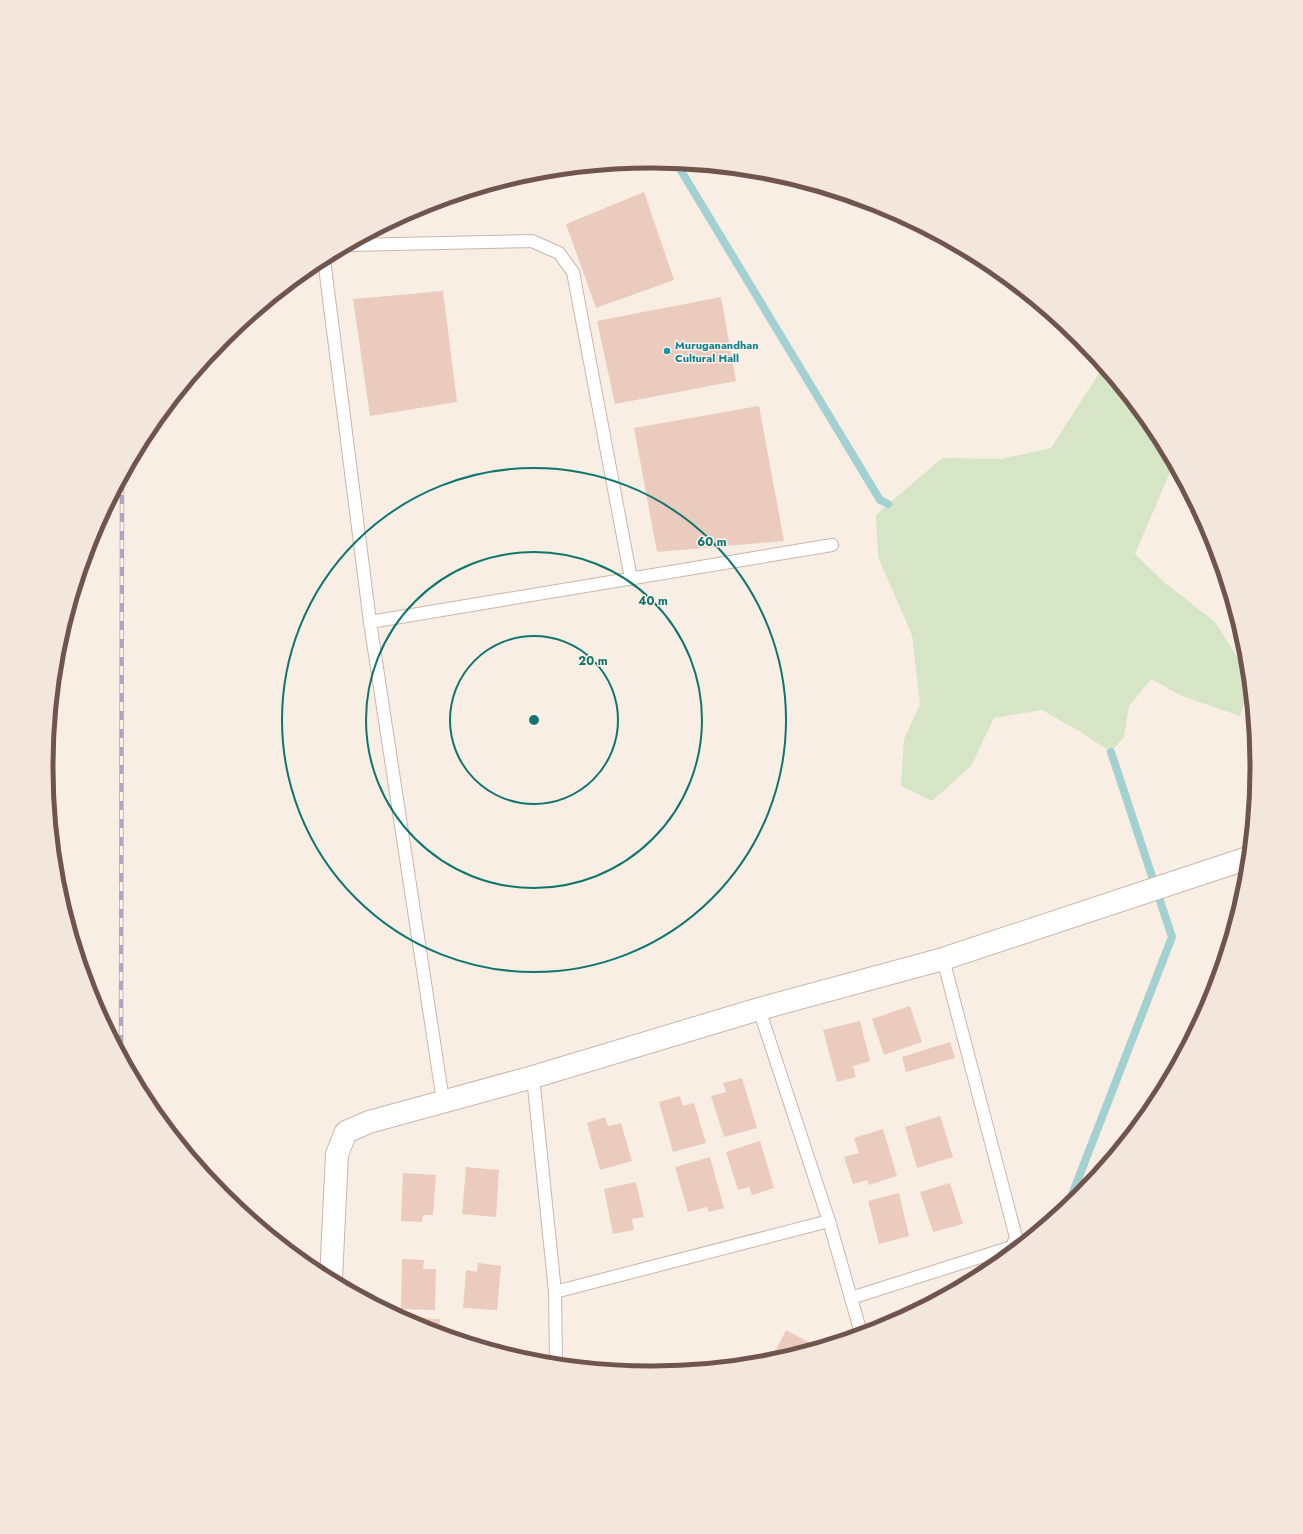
<svg xmlns="http://www.w3.org/2000/svg" width="1303" height="1534" viewBox="0 0 1303 1534" font-family="Jost,sans-serif">
	<style>
		.green { fill: #d6e5c5 }
		.lines { fill: none; stroke-linecap: round; stroke-linejoin: round }
		.stream { stroke: #a3d0d1; stroke-width: 8 }
		.building { fill: #eccbbf }
		.lane-casing { stroke: #c9b6ac; stroke-width: 14 }
		.street-casing { stroke: #c9b6ac; stroke-width: 24 }
		.lane { stroke: #fff; stroke-width: 12 }
		.street { stroke: #fff; stroke-width: 22 }
		.rail-casing { stroke: #b0a5c1; stroke-width: 4.5 }
		.rail { stroke: #fdf3ea; stroke-width: 3; stroke-dasharray: 9; stroke-linecap: butt }
		.ring { fill: none; stroke: #0f766e; stroke-width: 2 }
		.culture-dot { fill: #0f9aa8; stroke: #fdf3ea; stroke-width: 1.5 }
		.labels { text-anchor: middle; stroke-width: 3; stroke-linejoin: round; paint-order: stroke }
		.culture-label { font-size: 11px; font-weight: bold; fill: #0d838f; stroke: #fdf3ea; text-anchor: start }
		.rim { fill: none; stroke: #6f554d; stroke-width: 5 }
		.centre { fill: #0f766e; stroke: #fdf3ea; stroke-width: 2 }
		.ring-label { font-size: 12px; text-anchor: middle; font-weight: bold; fill: #0f766e; stroke: #fdf3ea; stroke-width: 3; stroke-linejoin: round; paint-order: stroke }
	</style>
	<rect width="100%" height="100%" fill="#f9eee4"/>
	<path class="green" d="M1103,367L1155,431L1173,465L1135,554L1165,583L1215,622L1248,674L1249,689L1240,716L1182,696L1151,679L1129,706L1124,737L1111,752L1079,731L1042,710L994,718L971,766L932,801L901,786L904,739L920,704L912,635L878,557L876,515L942,458L1001,459L1051,448Z"/>
	<g class="lines">
		<g class="stream">
			<path d="M677,164L880,500L888,504"/>
			<path d="M1068,1205L1172,937L1111,752"/>
		</g>
	</g>
	<g class="building">
		<path d="M644,192L674,280L596,308L566,224Z"/>
		<path d="M443,291L457,402L370,416L353,299Z"/>
		<path d="M721,297L736,381L615,404L597,321Z"/>
		<path d="M759,406L784,541L657,552L634,428Z"/>
		<path d="M910,1006L922,1042L884,1055L872,1019Z"/>
		<path d="M860,1021L870,1061L853,1066L856,1077L837,1082L823,1030Z"/>
		<path d="M950,1042L955,1058L906,1072L902,1057Z"/>
		<path d="M742,1078L757,1128L724,1137L711,1096L726,1092L723,1083Z"/>
		<path d="M680,1096L683,1106L694,1103L706,1143L673,1152L659,1102Z"/>
		<path d="M940,1116L953,1157L917,1168L905,1127Z"/>
		<path d="M605,1117L608,1126L621,1123L632,1161L600,1170L587,1123Z"/>
		<path d="M883,1129L897,1176L869,1185L867,1180L853,1184L844,1157L859,1153L854,1138Z"/>
		<path d="M760,1141L774,1188L752,1195L749,1187L738,1190L726,1152Z"/>
		<path d="M710,1157L724,1208L709,1212L707,1207L688,1212L675,1167Z"/>
		<path d="M466,1167L499,1170L496,1217L462,1214Z"/>
		<path d="M403,1173L436,1175L433,1215H423L422,1222L401,1221Z"/>
		<path d="M636,1182L644,1217L632,1219L634,1230L613,1234L604,1189Z"/>
		<path d="M950,1183L963,1224L933,1232L920,1192Z"/>
		<path d="M899,1193L909,1236L879,1244L868,1201Z"/>
		<path d="M402,1259L424,1260L423,1269H436L435,1310L401,1309Z"/>
		<path d="M478,1263L501,1266L497,1310L463,1308L466,1270L477,1272Z"/>
		<path d="M403,1317L440,1319L439,1332L420,1326Z"/>
		<path d="M786,1330L816,1346L770,1361Z"/>
	</g>
	<g class="lines">
		<defs>
			<g id="lane">
				<path d="M350,245L532,241L559,253L573,272L631,579"/>
				<path d="M324,259L370,622L443,1101"/>
				<path d="M370,622L832,545"/>
				<path d="M759,1009L829,1221L861,1333"/>
				<path d="M533,1077L555,1292L556,1363"/>
				<path d="M555,1292L829,1221"/>
				<path d="M851,1298L1018,1245L943,959"/>
			</g>
			<g id="street">
				<path d="M1018,1245H1019"/>
				<path d="M331,1279L337,1154L346,1132L369,1122L533,1077L759,1009L943,959L1248,858"/>
			</g>
		</defs>
		<use href="#lane" class="lane-casing"/>
		<use href="#street" class="street-casing"/>
		<use href="#lane" class="lane"/>
		<use href="#street" class="street"/>
		<defs>
			<path id="rail" d="M121,1053L122,479"/>
		</defs>
		<use href="#rail" class="rail-casing"/>
		<use href="#rail" class="rail"/>
	</g>
	<g class="ring">
		<circle cx="534" cy="720" r="84"/>
		<circle cx="534" cy="720" r="168"/>
		<circle cx="534" cy="720" r="252"/>
	</g>
	<circle class="culture-dot" cx="667" cy="351" r="4"/>
	<g class="labels">
		<g class="culture-label">
			<text x="675" y="349">Muruganandhan<tspan x="675" dy="13">Cultural Hall</tspan></text>
		</g>
	</g>
	<path d="M0 0H1303V1534H0ZM651 168H652A598 598 0 0 1 1250 766V768A598 598 0 0 1 652 1366H651A598 598 0 0 1 53 768V766A598 598 0 0 1 651 168Z" fill="#f2e6dd" fill-rule="evenodd"/>
	<path class="rim" d="M651 168H652A598 598 0 0 1 1250 766V768A598 598 0 0 1 652 1366H651A598 598 0 0 1 53 768V766A598 598 0 0 1 651 168Z"/>
	<circle cx="534" cy="720" r="6" class="centre"/>
	<g class="ring-label">
		<text x="712" y="546">60 m</text>
		<text x="653" y="605">40 m</text>
		<text x="593" y="665">20 m</text>
	</g>
</svg>
